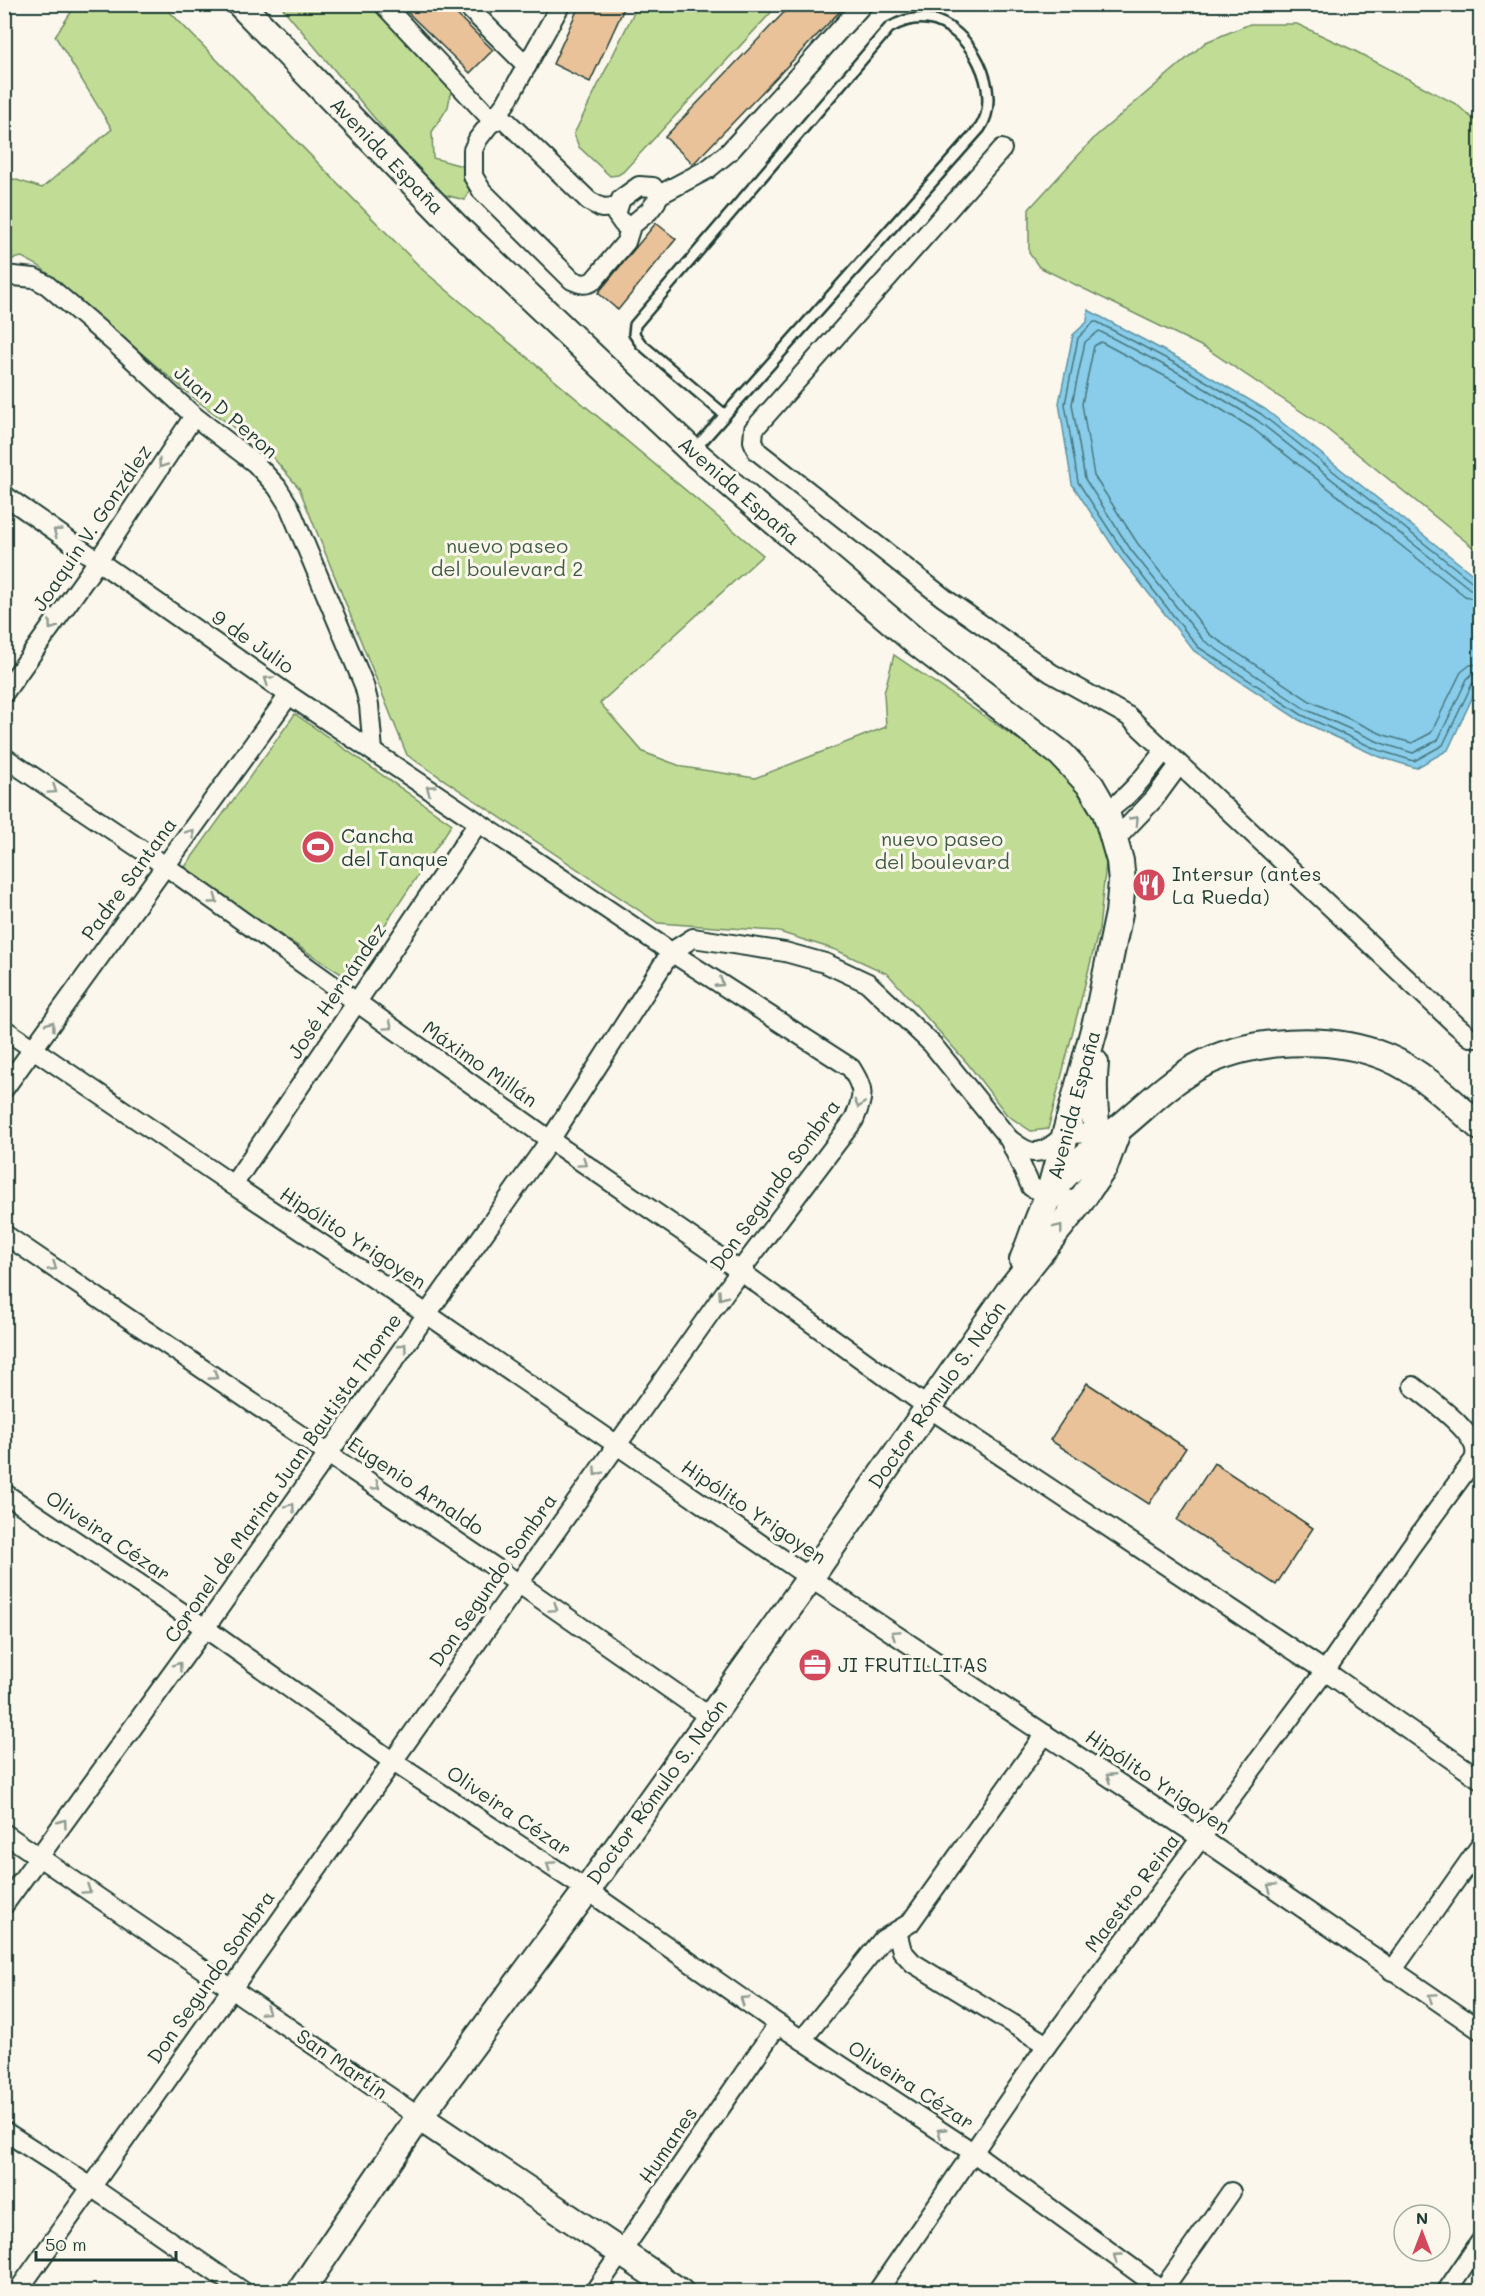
<svg xmlns="http://www.w3.org/2000/svg" width="1485" height="2296" viewBox="0 0 1485 2296" font-family="Mali,sans-serif">
	<style>
		.green { fill: #c1dd95; stroke: #708d64; stroke-width: 1.5 }
		.water { fill: #89cdea; stroke: #5f93a1; stroke-width: 1.5 }
		.lines { fill: none; stroke-linecap: round; stroke-linejoin: round }
		.shore { stroke: #49777d; stroke-width: 1.5 }
		.building { fill: #e9c299; stroke: #1f3d34; stroke-width: 1.5 }
		.lane-casing { stroke: #1f3d34; stroke-width: 14 }
		.street-casing { stroke: #1f3d34; stroke-width: 22 }
		.secondary-casing { stroke: #1f3d34; stroke-width: 30 }
		.lane { stroke: #fbf7ec; stroke-width: 9 }
		.street { stroke: #fbf7ec; stroke-width: 18 }
		.secondary { stroke: #fbf7ec; stroke-width: 26 }
		.oneway { stroke: #8d9a90 }
		.labels { text-anchor: middle; stroke-width: 6; stroke-linejoin: round; paint-order: stroke }
		.street-label { font-size: 20px; fill: #1f3d34; stroke: #fbf7ec }
		.park-label { font-size: 20px; fill: #3f5d47; stroke: #fbf7ec }
		.poi-label { font-size: 20px; fill: #1f3d34; stroke: #fbf7ec; text-anchor: start }
	</style>
	<rect width="100%" height="100%" fill="#fbf7ec"/>
	<filter id="ink" filterUnits="userSpaceOnUse"><feTurbulence type="fractalNoise" baseFrequency=".0167" numOctaves="2"/><feDisplacementMap in="SourceGraphic" scale="12" xChannelSelector="R" yChannelSelector="G"/><feConvolveMatrix kernelMatrix="1 2 1 2 8 2 1 2 1" color-interpolation-filters="sRGB"/></filter>
	<g filter="url(#ink)">
		<g class="green">
			<path d="M638,4L778,5L623,172L618,175L610,176L579,147L574,134Z"/>
			<path d="M76,5H163L424,271L763,555L600,703L643,752L683,767L755,778L886,727L884,693L894,655L1065,771L1108,843L1099,929L1048,1129L1031,1131L1007,1115L968,1064L888,974L836,950L776,931L658,923L407,755L299,488L270,454L200,403L39,266L22,257L8,260L5,258L4,176L42,188L112,129L55,36Z"/>
			<path d="M280,5H386L446,58L453,80L448,107L432,132L433,158L462,166L473,181L465,200L437,193Z"/>
			<path d="M1250,24H1297L1353,50L1456,104L1480,125V553L1323,426L1207,349L1039,267L1029,253V209L1096,136L1206,42Z"/>
			<path d="M295,714L452,824L349,979L182,871Z"/>
		</g>
		<path class="water" d="M1088,310L1185,362L1265,409L1480,580V681L1448,750L1416,768L1377,756L1299,720L1194,651L1120,557L1072,484L1059,403L1073,335L1087,322Z"/>
		<g class="lines">
			<g class="shore">
				<path d="M1480,584L1474,583L1261,414L1182,367L1097,322H1094L1078,338L1065,404L1078,482L1125,554L1198,647L1302,715L1378,750L1414,761L1443,745L1472,684L1480,680"/>
				<path d="M1480,592L1470,589L1257,420L1179,373L1099,331L1085,342L1072,404L1085,479L1131,550L1203,640L1305,709L1381,743L1413,753L1438,740L1467,679L1472,674L1480,673"/>
				<path d="M1480,601L1465,596L1252,428L1174,381L1101,342L1094,346L1082,404L1094,476L1138,544L1209,634L1310,701L1384,735L1412,743L1431,733L1461,672L1470,665L1480,664"/>
			</g>
		</g>
		<g class="building">
			<path d="M399,4H446L493,50L470,73Z"/>
			<path d="M580,4H626L590,82L553,64Z"/>
			<path d="M792,4H847L693,164L665,137Z"/>
			<path d="M656,223L676,239L618,310L598,293Z"/>
			<path d="M1087,1383L1186,1448L1149,1504L1050,1440Z"/>
			<path d="M1214,1463L1313,1528L1276,1585L1177,1520Z"/>
		</g>
		<g class="lines">
			<defs>
				<path id="lane" d="M694,450L980,128C1004,93 970,25 928,19C914,17 901,21 889,28L635,325L634,334L641,344L725,415"/>
				<g id="street">
					<path d="M383,4L494,122"/>
					<path d="M465,4L527,66"/>
					<path d="M561,4L506,103L478,139L473,150V176L482,191L572,280C581,284 586,286 594,280L626,242L631,226L649,211L656,202L659,195L653,187L639,186L621,199L616,214L623,224L631,226"/>
					<path d="M499,114L589,201L602,208L617,207"/>
					<path d="M1002,149L754,429L753,441L757,451L944,598L1051,673L1128,716L1456,1025L1470,1037H1480"/>
					<path d="M659,195L708,169L729,152L863,4"/>
					<path d="M4,275L34,278L47,285L117,345L194,416L255,463L277,487L289,506L364,685L369,705L373,751"/>
					<path d="M4,495L289,695L671,952L693,938L785,952L825,963L868,983L932,1044L1009,1139L1031,1187L1049,1195L1080,1202"/>
					<path d="M4,693L98,561L194,416"/>
					<path d="M4,757L167,867L550,1140L740,1271L929,1408L1325,1671L1480,1779"/>
					<path d="M1106,812C1131,795 1146,774 1164,751"/>
					<path d="M1115,840L1154,799L1179,765"/>
					<path d="M4,1029L233,1185L427,1314L810,1578L1201,1838L1480,2030"/>
					<path d="M4,1089L289,695"/>
					<path d="M1009,1139C1016,1144 1025,1152 1034,1152C1046,1153 1054,1142 1064,1137C1076,1131 1094,1134 1106,1138"/>
					<path d="M233,1185L478,823"/>
					<path d="M4,1234L518,1583L710,1717"/>
					<path d="M4,1493L205,1628L392,1761L587,1890L778,2024L974,2153L1165,2292"/>
					<path d="M4,1833L419,2117"/>
					<path d="M4,1905L205,1628L550,1140L671,952L851,1068C865,1091 864,1095 854,1120L740,1271L17,2292"/>
					<path d="M897,1931L902,1951L913,1963L1047,2045"/>
					<path d="M1392,1971L1480,1846"/>
					<path d="M802,2040L882,1940L910,1923L1045,1734"/>
					<path d="M4,2131L90,2186L244,2292"/>
					<path d="M594,2292L778,2024"/>
					<path d="M877,2292L1047,2045L1325,1671L1409,1549L1468,1468C1470,1465 1475,1460 1475,1456C1480,1434 1429,1399 1413,1386"/>
					<path d="M1161,2292L1231,2192"/>
					<path d="M1446,2292L1480,2242"/>
				</g>
				<g id="secondary">
					<path d="M240,4L456,227L692,451L916,642L1061,754L1091,786L1106,812L1120,861L1122,882L1119,913L1098,1015L1049,1195"/>
					<path d="M1095,1063C1092,1095 1095,1126 1102,1158"/>
					<path d="M1023,1260C1032,1239 1038,1216 1049,1196C1061,1174 1097,1147 1117,1130C1143,1109 1166,1085 1195,1068C1247,1038 1331,1034 1386,1057C1422,1072 1451,1101 1480,1127"/>
					<path d="M419,2117L680,2292"/>
					<path d="M300,2292L419,2117L587,1890L810,1578L1010,1290L1080,1202L1104,1167L1118,1129"/>
				</g>
			</defs>
			<use href="#lane" class="lane-casing"/>
			<use href="#street" class="street-casing"/>
			<use href="#secondary" class="secondary-casing"/>
			<use href="#lane" class="lane"/>
			<use href="#street" class="street"/>
			<use href="#secondary" class="secondary"/>
		</g>
		<defs><path id="oneway-chevron" d="M-2-3.5L2.5 0L-2 3.5" fill="none" stroke-width="1.6" stroke-linecap="round" stroke-linejoin="round" transform="scale(1.5)"/></defs>
		<g class="oneway">
			<use href="#oneway-chevron" transform="translate(162 464) rotate(124)"/>
			<use href="#oneway-chevron" transform="translate(57 532) rotate(-144)"/>
			<use href="#oneway-chevron" transform="translate(52 626) rotate(125)"/>
			<use href="#oneway-chevron" transform="translate(268 680) rotate(-145)"/>
			<use href="#oneway-chevron" transform="translate(430 789) rotate(-146)"/>
			<use href="#oneway-chevron" transform="translate(53 790) rotate(34)"/>
			<use href="#oneway-chevron" transform="translate(1135 820) rotate(-46)"/>
			<use href="#oneway-chevron" transform="translate(191 833) rotate(-55)"/>
			<use href="#oneway-chevron" transform="translate(214 900) rotate(36)"/>
			<use href="#oneway-chevron" transform="translate(720 983) rotate(33)"/>
			<use href="#oneway-chevron" transform="translate(51 1025) rotate(-54)"/>
			<use href="#oneway-chevron" transform="translate(389 1026) rotate(35)"/>
			<use href="#oneway-chevron" transform="translate(859 1104) rotate(104)"/>
			<use href="#oneway-chevron" transform="translate(583 1163) rotate(35)"/>
			<use href="#oneway-chevron" transform="translate(1059 1228) rotate(-52)"/>
			<use href="#oneway-chevron" transform="translate(53 1267) rotate(34)"/>
			<use href="#oneway-chevron" transform="translate(722 1296) rotate(125)"/>
			<use href="#oneway-chevron" transform="translate(403 1347) rotate(-55)"/>
			<use href="#oneway-chevron" transform="translate(214 1376) rotate(34)"/>
			<use href="#oneway-chevron" transform="translate(597 1472) rotate(125)"/>
			<use href="#oneway-chevron" transform="translate(376 1486) rotate(34)"/>
			<use href="#oneway-chevron" transform="translate(291 1507) rotate(-55)"/>
			<use href="#oneway-chevron" transform="translate(554 1608) rotate(35)"/>
			<use href="#oneway-chevron" transform="translate(895 1634) rotate(-146)"/>
			<use href="#oneway-chevron" transform="translate(178 1666) rotate(-54)"/>
			<use href="#oneway-chevron" transform="translate(1110 1777) rotate(-147)"/>
			<use href="#oneway-chevron" transform="translate(63 1823) rotate(-54)"/>
			<use href="#oneway-chevron" transform="translate(550 1865) rotate(-146)"/>
			<use href="#oneway-chevron" transform="translate(1271 1887) rotate(-145)"/>
			<use href="#oneway-chevron" transform="translate(87 1890) rotate(34)"/>
			<use href="#oneway-chevron" transform="translate(1432 1997) rotate(-146)"/>
			<use href="#oneway-chevron" transform="translate(744 2000) rotate(-145)"/>
			<use href="#oneway-chevron" transform="translate(266 2011) rotate(35)"/>
			<use href="#oneway-chevron" transform="translate(941 2132) rotate(-147)"/>
			<use href="#oneway-chevron" transform="translate(1117 2257) rotate(-144)"/>
		</g>
	</g>
	<defs>
		<symbol id="stadium-disc" viewBox="-11 -11 22 22"><circle r="9.5" fill="#d1495b" stroke="#fbf7ec"/><path d="M0-5a6.5 5 0 1 0 0 10a6.5 5 0 1 0 0-10ZM-3.5-1.8h7v3.6h-7Z" fill="#fff"/></symbol>
		<symbol id="restaurant-disc" viewBox="-11 -11 22 22"><circle r="9.5" fill="#d1495b" stroke="#fbf7ec"/><path d="M-5-6h1v4h1v-4h1v4h1v-4h1v5L-1.5 .5V6h-2V.5L-5-1ZM5-6V6H3V1.5H1.5Q1.5-4 5-6Z" fill="#fff"/></symbol>
		<symbol id="office-disc" viewBox="-11 -11 22 22"><circle r="9.5" fill="#d1495b" stroke="#fbf7ec"/><path d="M-6-3h4V-5.5h4V-3h4V5H-6ZM-1-4.5V-3h2v-1.5ZM-6 0V1H6V0Z" fill="#fff"/></symbol>
	</defs>
	<g fill-rule="evenodd">
		<use href="#stadium-disc" x="299" y="828" width="38" height="38"/>
		<use href="#restaurant-disc" x="1130" y="866" width="38" height="38"/>
		<use href="#office-disc" x="796" y="1646" width="38" height="38"/>
	</g>
	<g class="labels">
		<g class="street-label">
			<text transform="translate(387 156) rotate(46)" y="7">Avenida España</text>
			<text transform="translate(226 412) rotate(41)" y="7">Juan D Peron</text>
			<text transform="translate(739 491) rotate(41)" y="7">Avenida España</text>
			<text transform="translate(92 528) rotate(-56)" y="7">Joaquín V. González</text>
			<text transform="translate(253 642) rotate(35)" y="7">9 de Julio</text>
			<text transform="translate(129 879) rotate(-54)" y="7">Padre Santana</text>
			<text transform="translate(337 991) rotate(-56)" y="7">José Hernández</text>
			<text transform="translate(480 1064) rotate(35)" y="7">Máximo Millán</text>
			<text transform="translate(1074 1105) rotate(-75)" y="7">Avenida España</text>
			<text transform="translate(775 1185) rotate(-54)" y="7">Don Segundo Sombra</text>
			<text transform="translate(353 1238) rotate(33)" y="7">Hipólito Yrigoyen</text>
			<text transform="translate(937 1395) rotate(-55)" y="7">Doctor Rómulo S. Naón</text>
			<text transform="translate(283 1478) rotate(-55)" y="7">Coronel de Marina Juan Bautista Thorne</text>
			<text transform="translate(416 1486) rotate(34)" y="7">Eugenio Arnaldo</text>
			<text transform="translate(754 1512) rotate(34)" y="7">Hipólito Yrigoyen</text>
			<text transform="translate(108 1536) rotate(34)" y="7">Oliveira Cézar</text>
			<text transform="translate(493 1580) rotate(-55)" y="7">Don Segundo Sombra</text>
			<text transform="translate(1158 1782) rotate(34)" y="7">Hipólito Yrigoyen</text>
			<text transform="translate(657 1792) rotate(-54)" y="7">Doctor Rómulo S. Naón</text>
			<text transform="translate(509 1811) rotate(34)" y="7">Oliveira Cézar</text>
			<text transform="translate(1132 1893) rotate(-53)" y="7">Maestro Reina</text>
			<text transform="translate(211 1977) rotate(-55)" y="7">Don Segundo Sombra</text>
			<text transform="translate(342 2064) rotate(35)" y="7">San Martín</text>
			<text transform="translate(911 2085) rotate(33)" y="7">Oliveira Cézar</text>
			<text transform="translate(668 2145) rotate(-56)" y="7">Humanes</text>
		</g>
		<g class="park-label">
			<text x="507" y="553">nuevo paseo<tspan x="507" dy="23">del boulevard 2</tspan></text>
			<text x="942" y="846">nuevo paseo<tspan x="942" dy="23">del boulevard</tspan></text>
		</g>
		<g class="poi-label">
			<text x="341" y="843">Cancha<tspan x="341" dy="23">del Tanque</tspan></text>
			<text x="1172" y="881">Intersur (antes<tspan x="1172" dy="23">La Rueda)</tspan></text>
			<text x="838" y="1672">JI FRUTILLITAS</text>
		</g>
	</g>
	<rect width="1485" height="2296" fill="none" stroke="#fbf7ec" stroke-width="24"/>
	<rect x="12" y="12" width="1461" height="2272" fill="none" stroke="#1f3d34" stroke-width="2" filter="url(#ink)"/>
	<g transform="translate(1422 2233)"><circle r="28" fill="#fbf7ec" stroke="#a3ada2" stroke-width="1.5"/>
	<path d="M0-4.5L10 22L0 15L-10 22Z" fill="#d1495b"/>
	<text y="-9" font-size="16" font-weight="bold" text-anchor="middle" fill="#1f3d34">N</text>
	</g>
	<path d="M36 2251v9h140v-9" fill="none" stroke="#1f3d34" stroke-width="3"/>
	<text x="45" y="2251" font-size="18" fill="#1f3d34" stroke="#fbf7ec" stroke-width="4.5" paint-order="stroke">50 m</text>
</svg>
